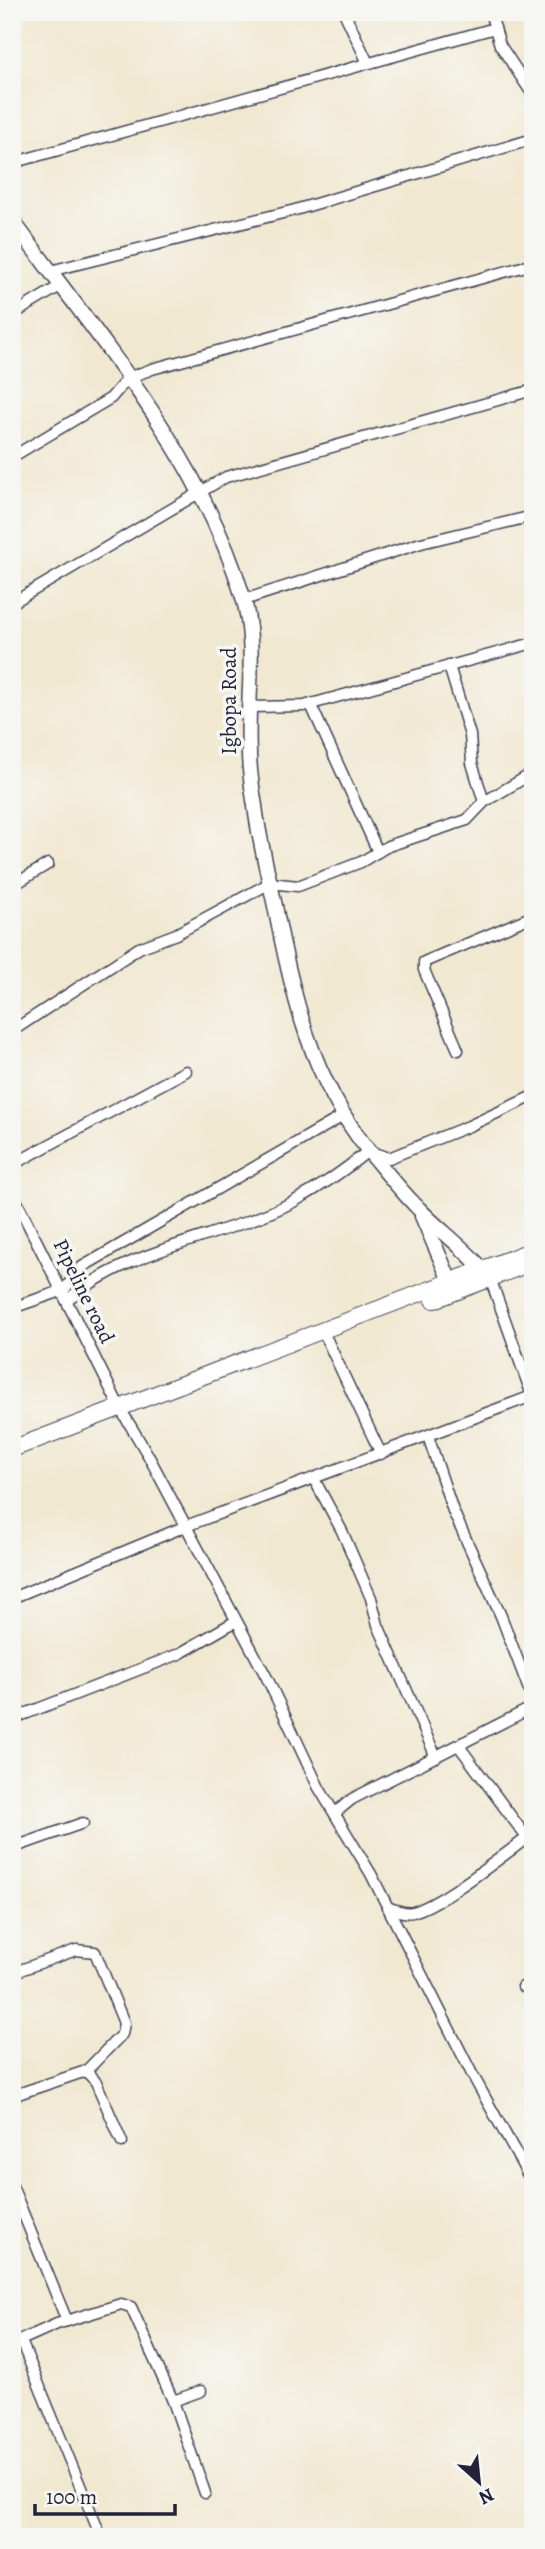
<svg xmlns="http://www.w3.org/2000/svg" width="545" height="2549" viewBox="0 0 545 2549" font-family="Alegreya,serif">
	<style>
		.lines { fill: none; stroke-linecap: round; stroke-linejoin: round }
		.minor-casing { stroke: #414052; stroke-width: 13 }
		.tertiary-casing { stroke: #414052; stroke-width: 17 }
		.secondary-casing { stroke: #414052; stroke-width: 18 }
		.minor { stroke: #fff; stroke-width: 10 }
		.tertiary { stroke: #fff; stroke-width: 14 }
		.secondary { stroke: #fff; stroke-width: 16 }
		.labels { text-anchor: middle; stroke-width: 7; stroke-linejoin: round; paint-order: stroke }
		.street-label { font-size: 21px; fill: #22223b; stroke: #f6f6f2 }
	</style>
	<rect width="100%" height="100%" fill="#f6f6f2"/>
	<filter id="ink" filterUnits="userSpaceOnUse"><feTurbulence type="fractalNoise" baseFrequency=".0143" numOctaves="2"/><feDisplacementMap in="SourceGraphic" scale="14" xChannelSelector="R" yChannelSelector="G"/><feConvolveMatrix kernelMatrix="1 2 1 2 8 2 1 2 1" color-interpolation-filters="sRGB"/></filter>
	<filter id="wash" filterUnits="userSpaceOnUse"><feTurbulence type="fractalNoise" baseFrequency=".00686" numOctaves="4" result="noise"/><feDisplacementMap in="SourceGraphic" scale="28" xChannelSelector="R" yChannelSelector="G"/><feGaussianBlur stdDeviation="1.57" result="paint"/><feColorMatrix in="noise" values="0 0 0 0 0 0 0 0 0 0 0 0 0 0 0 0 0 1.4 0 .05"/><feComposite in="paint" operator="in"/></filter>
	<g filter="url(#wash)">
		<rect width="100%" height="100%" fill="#f1e8d1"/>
	</g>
	<g filter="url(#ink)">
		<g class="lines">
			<defs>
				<g id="minor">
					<path d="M344,12L368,63"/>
					<path d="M490,12L500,45L533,95"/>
					<path d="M12,163L495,28"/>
					<path d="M50,271L295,210L533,139"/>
					<path d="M12,315L60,286"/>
					<path d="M12,457L111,398L128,378L152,369L533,264"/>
					<path d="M244,600L421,543L533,516"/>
					<path d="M12,603L226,477L533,390"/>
					<path d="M449,666L470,735L472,763L484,802"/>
					<path d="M311,705L378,852"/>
					<path d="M249,707L304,706L533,643"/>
					<path d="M12,886L48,864"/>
					<path d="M12,1031L139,948L176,934L270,883L298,886L361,862L388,846L467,820L484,802L533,773"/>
					<path d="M458,1050L424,970V962L533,916"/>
					<path d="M12,1165L186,1071"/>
					<path d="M12,1192L120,1408"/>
					<path d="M490,1278L533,1398"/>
					<path d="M67,1300C136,1245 218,1240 293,1202C319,1188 345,1170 368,1151L389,1158L469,1126L533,1096"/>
					<path d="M12,1308L64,1290L82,1267L343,1116"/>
					<path d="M327,1340L381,1454"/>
					<path d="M124,1415L148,1455L267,1678L319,1788L371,1874L472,2074L533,2184"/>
					<path d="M428,1436L453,1511L501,1616L533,1700"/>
					<path d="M314,1479L342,1531L371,1598L378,1625L436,1757"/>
					<path d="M12,1598L186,1526L532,1396"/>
					<path d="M12,1719L179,1654L236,1621"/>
					<path d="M459,1746L533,1846"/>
					<path d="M335,1813L352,1799L533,1707"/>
					<path d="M12,1848L83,1823"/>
					<path d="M387,1907C396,1910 404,1914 413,1912C442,1904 501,1857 527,1838"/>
					<path d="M12,1973L76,1950L95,1952L124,2023L122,2034L86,2071"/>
					<path d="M523,1987L533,1980"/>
					<path d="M12,2096L86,2071L96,2082L122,2142"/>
					<path d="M12,2186L67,2321"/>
					<path d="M21,2341L101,2537"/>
					<path d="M12,2344L57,2324L121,2304L131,2307L173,2401L205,2493"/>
					<path d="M173,2401L201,2391"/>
				</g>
				<g id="tertiary">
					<path d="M12,220C99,338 200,455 243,597C258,648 246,701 249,752C249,770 252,788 255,806C259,840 268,873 275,906C292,994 311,1078 368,1150C384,1170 401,1191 419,1209C441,1232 469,1251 488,1276"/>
					<path d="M422,1216L454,1290"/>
				</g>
				<g id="secondary">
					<path d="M434,1300L533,1262"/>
					<path d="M12,1449L533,1250"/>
				</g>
			</defs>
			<use href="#minor" class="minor-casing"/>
			<use href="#tertiary" class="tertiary-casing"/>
			<use href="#secondary" class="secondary-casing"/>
			<use href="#minor" class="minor"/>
			<use href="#tertiary" class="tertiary"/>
			<use href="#secondary" class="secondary"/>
		</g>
	</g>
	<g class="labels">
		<g class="street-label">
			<text transform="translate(229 701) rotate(-90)" y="7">Igbopa Road</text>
			<text transform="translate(84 1291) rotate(64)" y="7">Pipeline road</text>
		</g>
	</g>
	<rect width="545" height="2549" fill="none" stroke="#f6f6f2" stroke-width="42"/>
	<g transform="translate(479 2482) rotate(153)" stroke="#f6f6f2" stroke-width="5" paint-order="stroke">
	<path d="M0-5L12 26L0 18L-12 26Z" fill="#22223b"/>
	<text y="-10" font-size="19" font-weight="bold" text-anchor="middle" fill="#22223b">N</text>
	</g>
	<path d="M35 2504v10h140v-10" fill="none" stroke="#22223b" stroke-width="3.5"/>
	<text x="46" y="2504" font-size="21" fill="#22223b" stroke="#f6f6f2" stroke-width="5" paint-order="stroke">100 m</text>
</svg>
